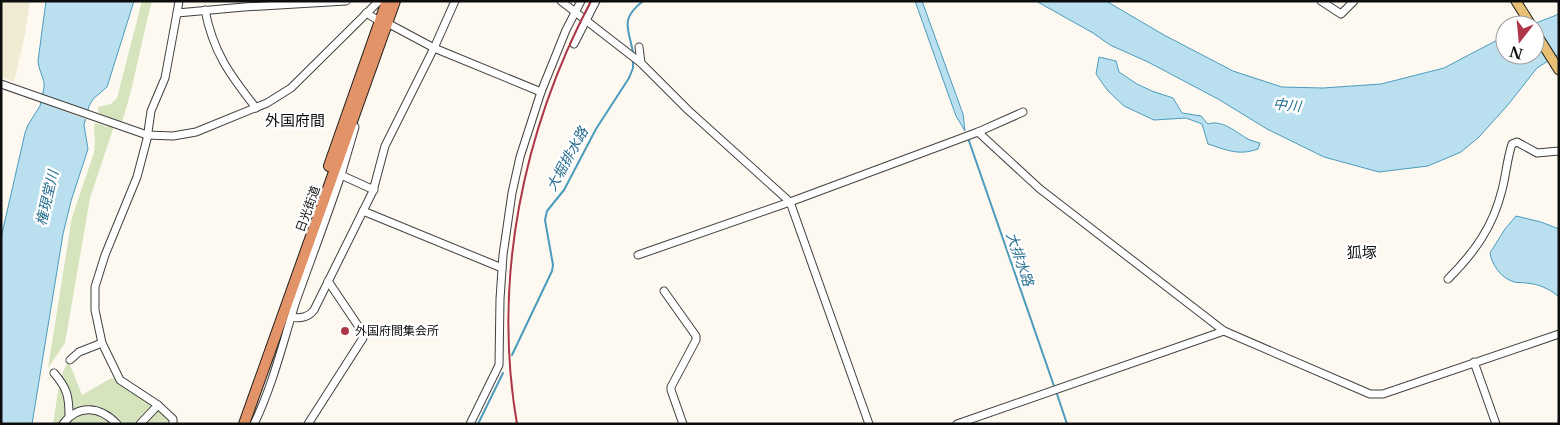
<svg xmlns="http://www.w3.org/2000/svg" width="1560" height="425" viewBox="0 0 1560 425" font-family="'Libre Baskerville','Noto Sans JP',serif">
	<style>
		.farmland { fill: #f0ebd2 }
		.green { fill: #d5e4bd }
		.water { fill: #bae0ef; stroke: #4a9bbd }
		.pier { fill: #fdf9f0 }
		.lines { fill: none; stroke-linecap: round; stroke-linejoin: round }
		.stream { stroke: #4a9bbd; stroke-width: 2 }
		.minor-casing { stroke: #404040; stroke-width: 9 }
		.major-casing { stroke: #1e1e1e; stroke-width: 11 }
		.highway-casing { stroke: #1e1e1e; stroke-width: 12 }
		.minor { stroke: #fff; stroke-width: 7 }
		.major { stroke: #e8c075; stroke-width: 9 }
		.highway { stroke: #e39368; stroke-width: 10 }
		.rail { stroke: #ad3648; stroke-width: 2 }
		.poi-dot { fill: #ad3648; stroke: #fff; stroke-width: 2 }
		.labels { text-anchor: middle; stroke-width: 5; stroke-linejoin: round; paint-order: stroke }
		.street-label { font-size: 12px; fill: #0d0d0d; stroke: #fff }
		.poi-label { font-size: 12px; fill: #0d0d0d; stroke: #fff; text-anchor: start }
		.water-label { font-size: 14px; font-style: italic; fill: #266d90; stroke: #fff }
		.quarter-label { font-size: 15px; fill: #0d0d0d; stroke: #fff }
	</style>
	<rect width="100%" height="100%" fill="#fdf9f0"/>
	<path class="farmland" d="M1,1H30L25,34L14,82L1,77Z"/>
	<g class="green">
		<path d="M142,1H152C141,41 135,82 122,122L116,120L90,198L65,343L48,368L72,217L94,153L95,141L94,129L95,123L108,127L111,118L99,114L98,107L111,104L117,98Z"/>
		<path d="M69,362L82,395L110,379L114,378L154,405L171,421L167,424H53C56,410 59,370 69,362Z"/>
	</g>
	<g class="water">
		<path d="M46,1H134L107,87L93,99L89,106L84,125L88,149L71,201L63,234L32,424H1V238L25,133L28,125L40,106L44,88V82L39,67L38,61Z"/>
		<path d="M915,1H922L963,114L965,131L956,116Z"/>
		<path d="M1036,1H1106L1164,35L1233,71L1282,87L1323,88L1381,84L1444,68L1505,36V55H1535V25H1531L1559,14V54L1537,68L1507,106L1479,137L1461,152L1428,166L1379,172L1324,157L1267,129L1218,99L1148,62L1110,45L1093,33Z"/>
		<path d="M1099,57L1116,61L1119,72L1137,84L1152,91L1173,98L1182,113L1201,116L1208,124C1222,119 1237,133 1248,139C1252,141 1256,142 1260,143L1258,149C1238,156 1227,150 1208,144L1202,124L1186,118L1154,120L1124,106L1108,91L1096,74Z"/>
		<path d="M1516,216L1541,222L1559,229V297C1550,289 1539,284 1526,283C1523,282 1518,283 1514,282C1501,278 1492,265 1490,253L1505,229Z"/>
	</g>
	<path class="pier" d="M40,94L90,111L88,120L39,102Z"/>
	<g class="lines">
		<g class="stream">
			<path d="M633,53C629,28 619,20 643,1"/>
			<path d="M968,138L1054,386"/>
			<path d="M512,355L552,271L553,265L545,220L547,211L564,190L596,129L629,78L633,68V61"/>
			<path d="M1056,391L1067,424"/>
			<path d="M478,424L503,373"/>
		</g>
		<defs>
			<g id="minor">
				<path d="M179,1L177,13L244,7L346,1"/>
				<path d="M561,1L641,63L688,110L790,202L869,424"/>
				<path d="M1321,1L1341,14L1354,1"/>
				<path d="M205,10C213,52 230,75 256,108"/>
				<path d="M366,13L376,19"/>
				<path d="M391,25L434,48L541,92"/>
				<path d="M574,44L596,1"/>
				<path d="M639,47L641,63"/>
				<path d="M1,84L147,135L173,136L196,132L267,103L291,88L379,1"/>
				<path d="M355,127L341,175L374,190"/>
				<path d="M978,132L1040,189L1224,331L1370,394H1383L1559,334"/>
				<path d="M363,211L502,268"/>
				<path d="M638,255L790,202L978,132L1023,112"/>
				<path d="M1448,279C1474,253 1493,227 1502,190C1506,175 1507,159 1512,144L1517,142L1537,153L1559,151"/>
				<path d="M664,291L696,336V340L671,387V390L683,424"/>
				<path d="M292,317C300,319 309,317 314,310L373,191L385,146L434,48L455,1"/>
				<path d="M70,360L79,352L102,343"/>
				<path d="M1474,362L1496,424"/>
				<path d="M54,373C67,388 69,396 69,415"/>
				<path d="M63,424C78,404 100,406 117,424"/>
				<path d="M140,424L158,405"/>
				<path d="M173,424V419L158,405L120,380L102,343L95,310V287L105,255L137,177L147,139L151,111L165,78L177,13"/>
				<path d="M254,424C273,385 283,342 296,301C311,259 327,217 341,175"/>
				<path d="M308,424L363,338V333L328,281"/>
				<path d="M470,424L499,365L500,299L503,255L512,193L520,157L541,92L566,30L581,1"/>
				<path d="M957,424L1224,331"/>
			</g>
			<g id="major">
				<path d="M1516,1L1531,25"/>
				<path d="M1535,32L1559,70"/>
			</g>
			<g id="highway">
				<path d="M329,166L387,1"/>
				<path d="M244,424L395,1"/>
			</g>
		</defs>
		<use href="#minor" class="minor-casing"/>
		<use href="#major" class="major-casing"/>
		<use href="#highway" class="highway-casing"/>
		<use href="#minor" class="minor"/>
		<use href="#major" class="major"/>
		<use href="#highway" class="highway"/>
		<path class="rail" d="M517,424C492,279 523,130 591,1"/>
	</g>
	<circle class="poi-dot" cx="345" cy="331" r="5"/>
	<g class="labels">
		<g class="street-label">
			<text transform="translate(308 209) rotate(-70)" y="4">日光街道</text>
		</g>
		<g class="poi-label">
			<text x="355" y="335">外国府間集会所</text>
		</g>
		<g class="water-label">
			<text transform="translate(1287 105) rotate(6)" y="5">中川</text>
			<text transform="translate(567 159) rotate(-61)" y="5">大堀排水路</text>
			<text transform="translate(47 198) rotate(-77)" y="5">権現堂川</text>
			<text transform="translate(1020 259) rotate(71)" y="5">大排水路</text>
		</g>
		<g class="quarter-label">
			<text x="295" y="126">外国府間</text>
			<text x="1362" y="258">狐塚</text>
		</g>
	</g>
	<rect width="1560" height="425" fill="none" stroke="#0d0d0d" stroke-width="5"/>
	<g transform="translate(1520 40) rotate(196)"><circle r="24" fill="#ffffff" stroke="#9e9e9e"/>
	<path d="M0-4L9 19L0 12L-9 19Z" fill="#ad3648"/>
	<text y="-8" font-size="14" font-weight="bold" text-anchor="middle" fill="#0d0d0d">N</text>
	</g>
</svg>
